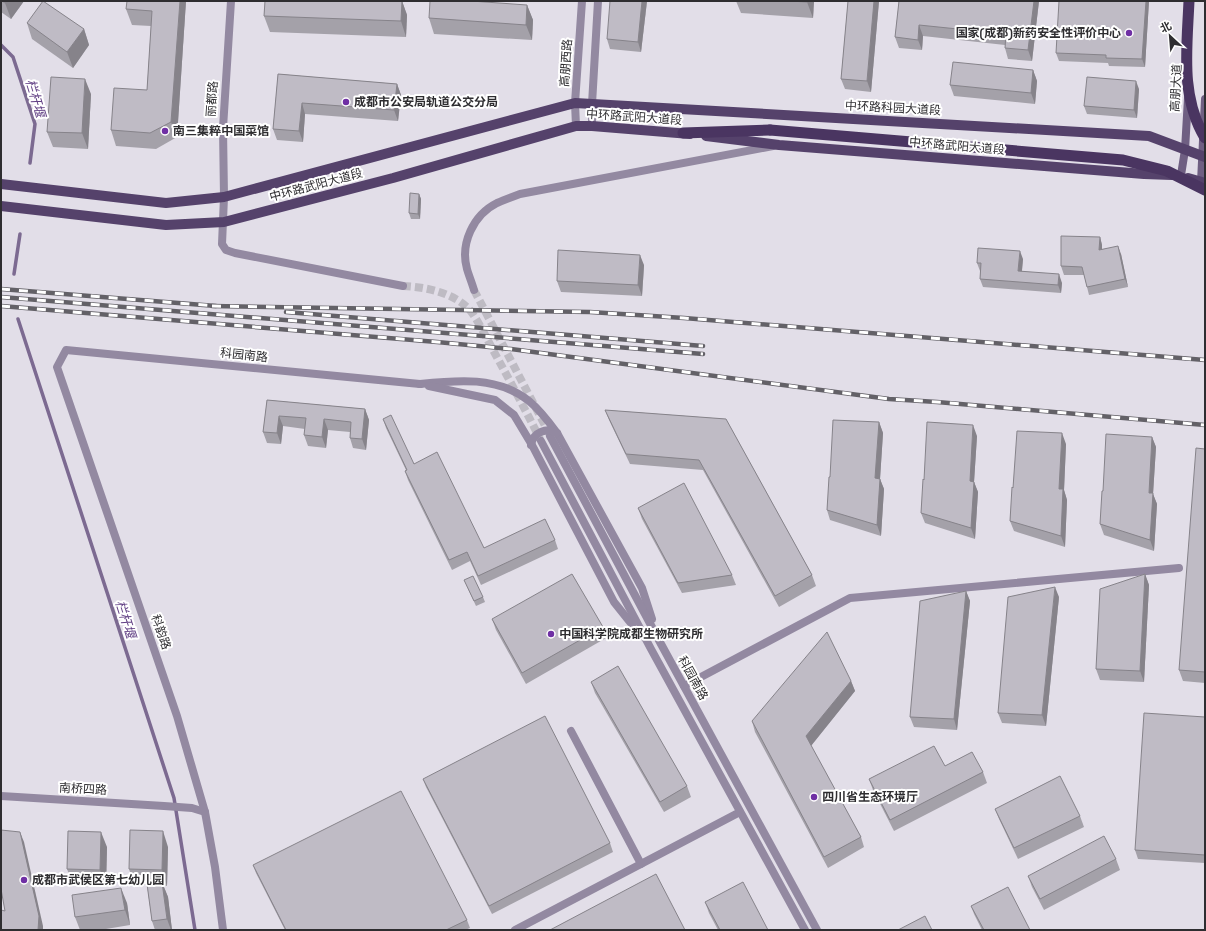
<svg xmlns="http://www.w3.org/2000/svg" width="1206" height="931" viewBox="0 0 1206 931" font-family="'Space Grotesk','Noto Sans SC',sans-serif">
	<style>
		.lines { fill: none; stroke-linecap: round; stroke-linejoin: round }
		.stream { stroke: #7c6a91; stroke-width: 3.5 }
		.tertiary-tunnel { stroke: #bebbc3; stroke-width: 8; stroke-dasharray: 8 4; stroke-linecap: butt }
		.pedestrian { stroke: #9389a1; stroke-width: 8 }
		.minor { stroke: #9389a1; stroke-width: 8 }
		.tertiary { stroke: #9389a1; stroke-width: 8 }
		.secondary { stroke: #6f5f82; stroke-width: 8 }
		.primary { stroke: #55426b; stroke-width: 10 }
		.trunk { stroke: #4a3561; stroke-width: 11 }
		.rail-casing { stroke: #636167; stroke-width: 4.5 }
		.rail { stroke: #fff; stroke-width: 3; stroke-dasharray: 9; stroke-linecap: butt }
		.trunk-bridge { stroke: #4a3561; stroke-width: 11 }
		.wall { fill: #a4a1a9 }
		.shaded-wall { fill: #86838a }
		.building { fill: #bfbbc5; stroke: #86838a }
		.poi-dot { fill: #6f2fa4; stroke: #fff; stroke-width: 1.5 }
		.labels { text-anchor: middle; stroke-width: 4; stroke-linejoin: round; paint-order: stroke }
		.poi-label { font-size: 12px; font-weight: bold; fill: #2e2d30; stroke: #fff; text-anchor: start }
		.street-label { font-size: 12px; fill: #2e2d30; stroke: #fff }
		.water-label { font-size: 13px; font-style: italic; fill: #624085; stroke: #fff }
	</style>
	<rect width="100%" height="100%" fill="#e2dee8"/>
	<g class="lines">
		<g class="stream">
			<path d="M1,45L13,57L35,124L30,163"/>
			<path d="M14,274L20,234"/>
			<path d="M18,319L174,798L195,930"/>
		</g>
		<g class="tertiary-tunnel">
			<path d="M403,286C425,287 451,292 468,308C476,316 487,339 493,350C509,379 525,409 540,439"/>
			<path d="M474,290L550,435"/>
		</g>
		<path class="pedestrian" d="M684,686L850,598L1179,568"/>
		<g class="minor">
			<path d="M571,731L641,864"/>
			<path d="M1,796L164,806L192,808L205,812"/>
			<path d="M223,930L215,867L205,812L177,716L57,367L66,350L420,384"/>
			<path d="M515,930L740,812"/>
		</g>
		<g class="tertiary">
			<path d="M231,1L223,128L224,197L222,244L226,250L235,253L403,286"/>
			<path d="M576,126L575,103L582,1"/>
			<path d="M592,126V104L598,1"/>
			<path d="M474,290C472,283 469,276 467,269C460,244 473,215 497,203C504,200 512,197 520,194L773,146"/>
			<path d="M420,384C457,380 498,376 529,401C540,410 549,422 557,433L642,588L652,619"/>
			<path d="M429,386L495,400L514,415L532,445L614,602L638,632"/>
			<path d="M550,436L661,644L817,930"/>
			<path d="M541,441L651,649L805,930"/>
			<path d="M531,445C533,432 547,427 557,433"/>
		</g>
		<g class="secondary">
			<path d="M1181,175L1185,150L1188,98"/>
			<path d="M1201,182L1205,99"/>
		</g>
		<g class="primary">
			<path d="M706,136L779,145L1144,174L1172,175"/>
			<path d="M1188,178L1205,183"/>
			<path d="M1,184L166,203L224,197L575,103L1149,136L1205,157"/>
			<path d="M1,206L166,225L224,222L393,178L576,126H592L690,134"/>
		</g>
		<path class="trunk" d="M683,133L770,130"/>
		<defs>
			<g id="rail">
				<path d="M1,289L216,306"/>
				<path d="M1,297L703,354"/>
				<path d="M1,306L437,342L511,349L889,399L937,402L1205,425"/>
				<path d="M212,306L590,312L684,318L1205,360"/>
				<path d="M286,312L703,346"/>
			</g>
		</defs>
		<use href="#rail" class="rail-casing"/>
		<use href="#rail" class="rail"/>
		<g class="trunk-bridge">
			<path d="M1189,1C1187,48 1180,96 1205,138"/>
			<path d="M770,130L1123,160L1167,171L1205,190"/>
		</g>
	</g>
	<g class="wall">
		<path d="M1,1H24L11,19L1,12Z"/>
		<path d="M186,1L177,137L156,149L116,146L111,130L147,90L151,26L132,25L126,9Z"/>
		<path d="M265,1H402L407,15L406,37L270,32L264,16Z"/>
		<path d="M647,1L641,52L610,49L607,39Z"/>
		<path d="M736,1H814L813,18L741,13Z"/>
		<path d="M848,1H879L871,92L845,89L841,79Z"/>
		<path d="M899,1H1039L1032,61L1008,59L1005,48V45L923,36L922,50L899,48L895,37Z"/>
		<path d="M1149,1L1145,67L1109,66L1108,63L1059,61L1056,53Z"/>
		<path d="M527,5L533,20L532,40L434,34L429,18Z"/>
		<path d="M27,23L84,29L89,45L73,68L32,39Z"/>
		<path d="M1033,70L1037,81L1035,104L954,96L950,85Z"/>
		<path d="M278,74L397,84L401,95L398,121L305,114L303,142L277,140L273,129Z"/>
		<path d="M1139,89L1137,118L1087,114L1084,106Z"/>
		<path d="M91,94L88,149L53,147L47,132Z"/>
		<path d="M419,194L421,199L420,219H411L409,213Z"/>
		<path d="M1100,237L1102,245V249L1121,254L1128,287L1089,295L1084,275H1064L1061,266Z"/>
		<path d="M1023,259L1022,271L1062,283L1061,293L983,287L980,279V271L977,263Z"/>
		<path d="M644,265L642,296L561,292L557,281Z"/>
		<path d="M267,400L365,409L369,420L366,450L353,448L350,438V432L328,430L326,448L308,446L304,435L305,429L283,426L281,444L267,443L263,432Z"/>
		<path d="M605,410L726,419L812,575L816,586L779,607L703,470L630,464L609,420Z"/>
		<path d="M383,419L414,464L484,548L555,540L558,549L481,585L470,561L452,570L408,480L405,471L406,470L386,428Z"/>
		<path d="M879,422L883,433L880,479L884,489L881,536L830,520L827,510L830,477Z"/>
		<path d="M977,436L974,482L978,492L975,539L925,523L921,513L924,480Z"/>
		<path d="M1152,437L1156,447L1153,494L1157,504L1154,551L1104,535L1100,524L1103,491Z"/>
		<path d="M1066,444L1064,490L1067,500L1065,547L1014,531L1010,521L1013,488Z"/>
		<path d="M1205,449V683L1183,681L1179,670Z"/>
		<path d="M638,508L732,575L736,585L682,593L642,519Z"/>
		<path d="M1145,574L1149,585L1144,682L1100,680L1096,669Z"/>
		<path d="M464,580L483,597L485,602L476,606Z"/>
		<path d="M966,591L970,601L957,730L914,727L910,717Z"/>
		<path d="M1059,597L1046,726L1002,723L998,713Z"/>
		<path d="M492,619L603,627L606,638L526,684L496,630Z"/>
		<path d="M851,681L855,691L811,746L861,837L864,847L828,868L755,732L752,721Z"/>
		<path d="M591,682L687,786L691,797L664,812L595,693Z"/>
		<path d="M1205,717V863L1138,859L1135,850Z"/>
		<path d="M945,766L983,772L987,783L894,831L873,790L869,779Z"/>
		<path d="M423,779L610,843L613,852L492,914L426,787Z"/>
		<path d="M995,809L1080,816L1084,827L1018,859L999,819Z"/>
		<path d="M107,847L106,886L73,885L67,869Z"/>
		<path d="M168,847L167,886L163,885L168,897L172,930H155L152,921L147,885H134L129,869Z"/>
		<path d="M1116,859L1120,870L1044,910L1032,887L1028,876Z"/>
		<path d="M253,865L467,920L470,928L465,930H285L256,873Z"/>
		<path d="M705,902L768,930H718L709,913Z"/>
		<path d="M127,903L130,925L100,930H80L75,917Z"/>
		<path d="M971,906L1030,930H982L974,914Z"/>
	</g>
	<g class="shaded-wall">
		<path d="M7,1H24L11,19L5,3Z"/>
		<path d="M180,1H186L177,137L171,122Z"/>
		<path d="M402,1L407,15L406,37L401,21Z"/>
		<path d="M642,1H647L641,52L638,42Z"/>
		<path d="M807,1H814L813,18L807,2Z"/>
		<path d="M874,1H879L871,92L867,81Z"/>
		<path d="M1034,1H1039L1032,61L1028,50Z"/>
		<path d="M1146,1H1149L1145,67L1142,59Z"/>
		<path d="M527,5L533,20L532,40L526,25Z"/>
		<path d="M919,25L923,36L922,50L918,40Z"/>
		<path d="M84,29L89,45L73,68L67,52Z"/>
		<path d="M1033,70L1037,81L1035,104L1031,93Z"/>
		<path d="M85,79L91,94L88,149L82,133Z"/>
		<path d="M1136,81L1139,89L1137,118L1134,110Z"/>
		<path d="M397,84L401,95L398,121L394,110Z"/>
		<path d="M302,103L305,114L303,142L299,131Z"/>
		<path d="M419,194L421,199L420,219L418,214Z"/>
		<path d="M1100,237L1102,245V258L1099,250Z"/>
		<path d="M1118,246L1121,254L1128,287L1125,279Z"/>
		<path d="M1020,251L1023,259L1021,279L1018,271Z"/>
		<path d="M640,255L644,265L642,296L638,285Z"/>
		<path d="M1059,274L1062,283L1061,293L1058,285Z"/>
		<path d="M365,409L369,420L366,450L362,439Z"/>
		<path d="M279,416L283,426L281,444L277,433Z"/>
		<path d="M324,419L328,430L326,448L322,437Z"/>
		<path d="M879,422L883,433L880,479L884,489L881,536L877,525L875,478Z"/>
		<path d="M973,425L977,436L974,482L978,492L975,539L971,528L970,481Z"/>
		<path d="M1062,433L1066,444L1064,490L1067,500L1065,547L1061,536L1059,489Z"/>
		<path d="M1152,437L1156,447L1153,494L1157,504L1154,551L1150,540L1149,493Z"/>
		<path d="M1145,574L1149,585L1144,682L1140,671Z"/>
		<path d="M1055,587L1059,597L1046,726L1042,715Z"/>
		<path d="M966,591L970,601L957,730L954,719Z"/>
		<path d="M851,681L855,691L810,747L806,736Z"/>
		<path d="M163,831L168,847L167,886L162,870Z"/>
		<path d="M20,832L24,842L43,926V930H38Z"/>
		<path d="M101,832L107,847L106,886L100,870Z"/>
		<path d="M162,882L168,897L172,930H171L167,919Z"/>
		<path d="M121,888L127,903L130,925L125,910Z"/>
	</g>
	<g class="building">
		<path d="M2,1H7L5,3Z"/>
		<path d="M43,1L84,29L67,52L27,23Z"/>
		<path d="M127,1H180L171,122L150,133L111,130L114,88L147,90L152,11L126,9Z"/>
		<path d="M265,1H402L401,21L264,16Z"/>
		<path d="M430,1H471L527,5L526,25L429,18Z"/>
		<path d="M610,1H642L638,42L607,39Z"/>
		<path d="M789,1H807V2Z"/>
		<path d="M848,1H874L867,81L841,79Z"/>
		<path d="M899,1H1034L1028,50L1005,48L1006,34L919,25L918,40L895,37Z"/>
		<path d="M1059,1H1146L1142,59L1106,58V55L1056,53Z"/>
		<path d="M953,62L1033,70L1031,93L950,85Z"/>
		<path d="M278,74L397,84L394,110L302,103L299,131L273,129Z"/>
		<path d="M51,77L85,79L82,133L47,132Z"/>
		<path d="M1087,77L1136,81L1134,110L1084,106Z"/>
		<path d="M410,193L419,194L418,214L409,213Z"/>
		<path d="M1061,236L1100,237L1099,250L1118,246L1125,279L1087,287L1082,267L1061,266Z"/>
		<path d="M978,248L1020,251L1018,271L1059,274L1058,285L980,279L981,263H977Z"/>
		<path d="M558,250L640,255L638,285L557,281Z"/>
		<path d="M267,400L365,409L362,439L350,438L351,422L324,419L322,437L304,435L306,418L279,416L277,433L263,432Z"/>
		<path d="M605,410L726,419L812,575L775,596L699,460L626,454Z"/>
		<path d="M391,415L414,464L437,452L484,548L545,519L555,540L478,576L467,552L449,560L405,471L407,470L383,419Z"/>
		<path d="M833,420L879,422L875,478L880,479L877,525L827,510L829,477H830Z"/>
		<path d="M927,422L973,425L970,481L974,482L971,528L921,513L923,479L924,480Z"/>
		<path d="M1017,431L1062,433L1059,489H1063L1061,536L1010,521L1012,487L1013,488Z"/>
		<path d="M1106,434L1152,437L1149,493H1153L1150,540L1100,524L1102,491H1103Z"/>
		<path d="M1196,448L1205,449V672L1179,670Z"/>
		<path d="M684,483L732,575L678,583L638,508Z"/>
		<path d="M572,574L603,627L522,673L492,619Z"/>
		<path d="M1145,574L1140,671L1096,669L1100,589Z"/>
		<path d="M473,576L483,597L474,601L464,580Z"/>
		<path d="M1055,587L1042,715L998,713L1008,597Z"/>
		<path d="M966,591L954,719L910,717L920,601Z"/>
		<path d="M827,632L851,681L806,736L861,837L824,857L752,721Z"/>
		<path d="M618,666L687,786L660,802L591,682Z"/>
		<path d="M1144,713L1205,717V855L1135,850Z"/>
		<path d="M545,716L610,843L489,906L423,779Z"/>
		<path d="M934,746L945,766L972,752L983,772L890,820L869,779Z"/>
		<path d="M1060,776L1080,816L1014,848L995,809Z"/>
		<path d="M401,791L467,920L446,930H286L253,865Z"/>
		<path d="M1,830L20,832L39,916L38,930H1V910L5,911L1,889Z"/>
		<path d="M130,830L163,831L162,870L129,869Z"/>
		<path d="M68,831L101,832L100,870L67,869Z"/>
		<path d="M1104,836L1116,859L1040,899L1028,876Z"/>
		<path d="M656,874L685,930H550Z"/>
		<path d="M162,882L167,919L152,921L147,884Z"/>
		<path d="M743,882L768,930H720L705,902Z"/>
		<path d="M1008,887L1030,930H984L971,906Z"/>
		<path d="M121,888L125,910L75,917L72,895Z"/>
		<path d="M925,916L932,930H898Z"/>
	</g>
	<g class="poi-dot">
		<circle cx="1129" cy="33" r="4"/>
		<circle cx="346" cy="102" r="4"/>
		<circle cx="165" cy="131" r="4"/>
		<circle cx="551" cy="634" r="4"/>
		<circle cx="814" cy="797" r="4"/>
		<circle cx="24" cy="880" r="4"/>
	</g>
	<g class="labels">
		<g class="poi-label">
			<text x="1121" y="37" text-anchor="end">国家(成都)新药安全性评价中心</text>
			<text x="354" y="106">成都市公安局轨道公交分局</text>
			<text x="173" y="135">南三集粹中国菜馆</text>
			<text x="559" y="638">中国科学院成都生物研究所</text>
			<text x="822" y="801">四川省生态环境厅</text>
			<text x="32" y="884">成都市武侯区第七幼儿园</text>
		</g>
		<g class="street-label">
			<text transform="translate(566 63) rotate(-86)" y="4">高朋西路</text>
			<text transform="translate(1176 88) rotate(-87)" y="4">高朋大道</text>
			<text transform="translate(212 99) rotate(-86)" y="4">丽都路</text>
			<text transform="translate(893 108) rotate(3)" y="4">中环路科园大道段</text>
			<text transform="translate(634 117) rotate(4)" y="4">中环路武阳大道段</text>
			<text transform="translate(957 146) rotate(5)" y="4">中环路武阳大道段</text>
			<text transform="translate(316 185) rotate(-15)" y="4">中环路武阳大道段</text>
			<text transform="translate(244 355) rotate(6)" y="4">科园南路</text>
			<text transform="translate(161 632) rotate(71)" y="4">科韵路</text>
			<text transform="translate(693 678) rotate(61)" y="4">科园南路</text>
			<text transform="translate(83 789) rotate(3)" y="4">南桥四路</text>
		</g>
		<g class="water-label">
			<text transform="translate(36 98) rotate(73)" y="5">栏杆堰</text>
			<text transform="translate(126 619) rotate(72)" y="5">栏杆堰</text>
		</g>
	</g>
	<rect width="1206" height="931" fill="none" stroke="#2e2d30" stroke-width="4"/>
	<g transform="translate(1170 36) rotate(334)" stroke="#ffffff" stroke-width="3" paint-order="stroke">
	<path d="M0-3L7 15L0 10L-7 15Z" fill="#2e2d30"/>
	<text y="-6" font-size="11" font-weight="bold" text-anchor="middle" fill="#2e2d30">北</text>
	</g>
</svg>
